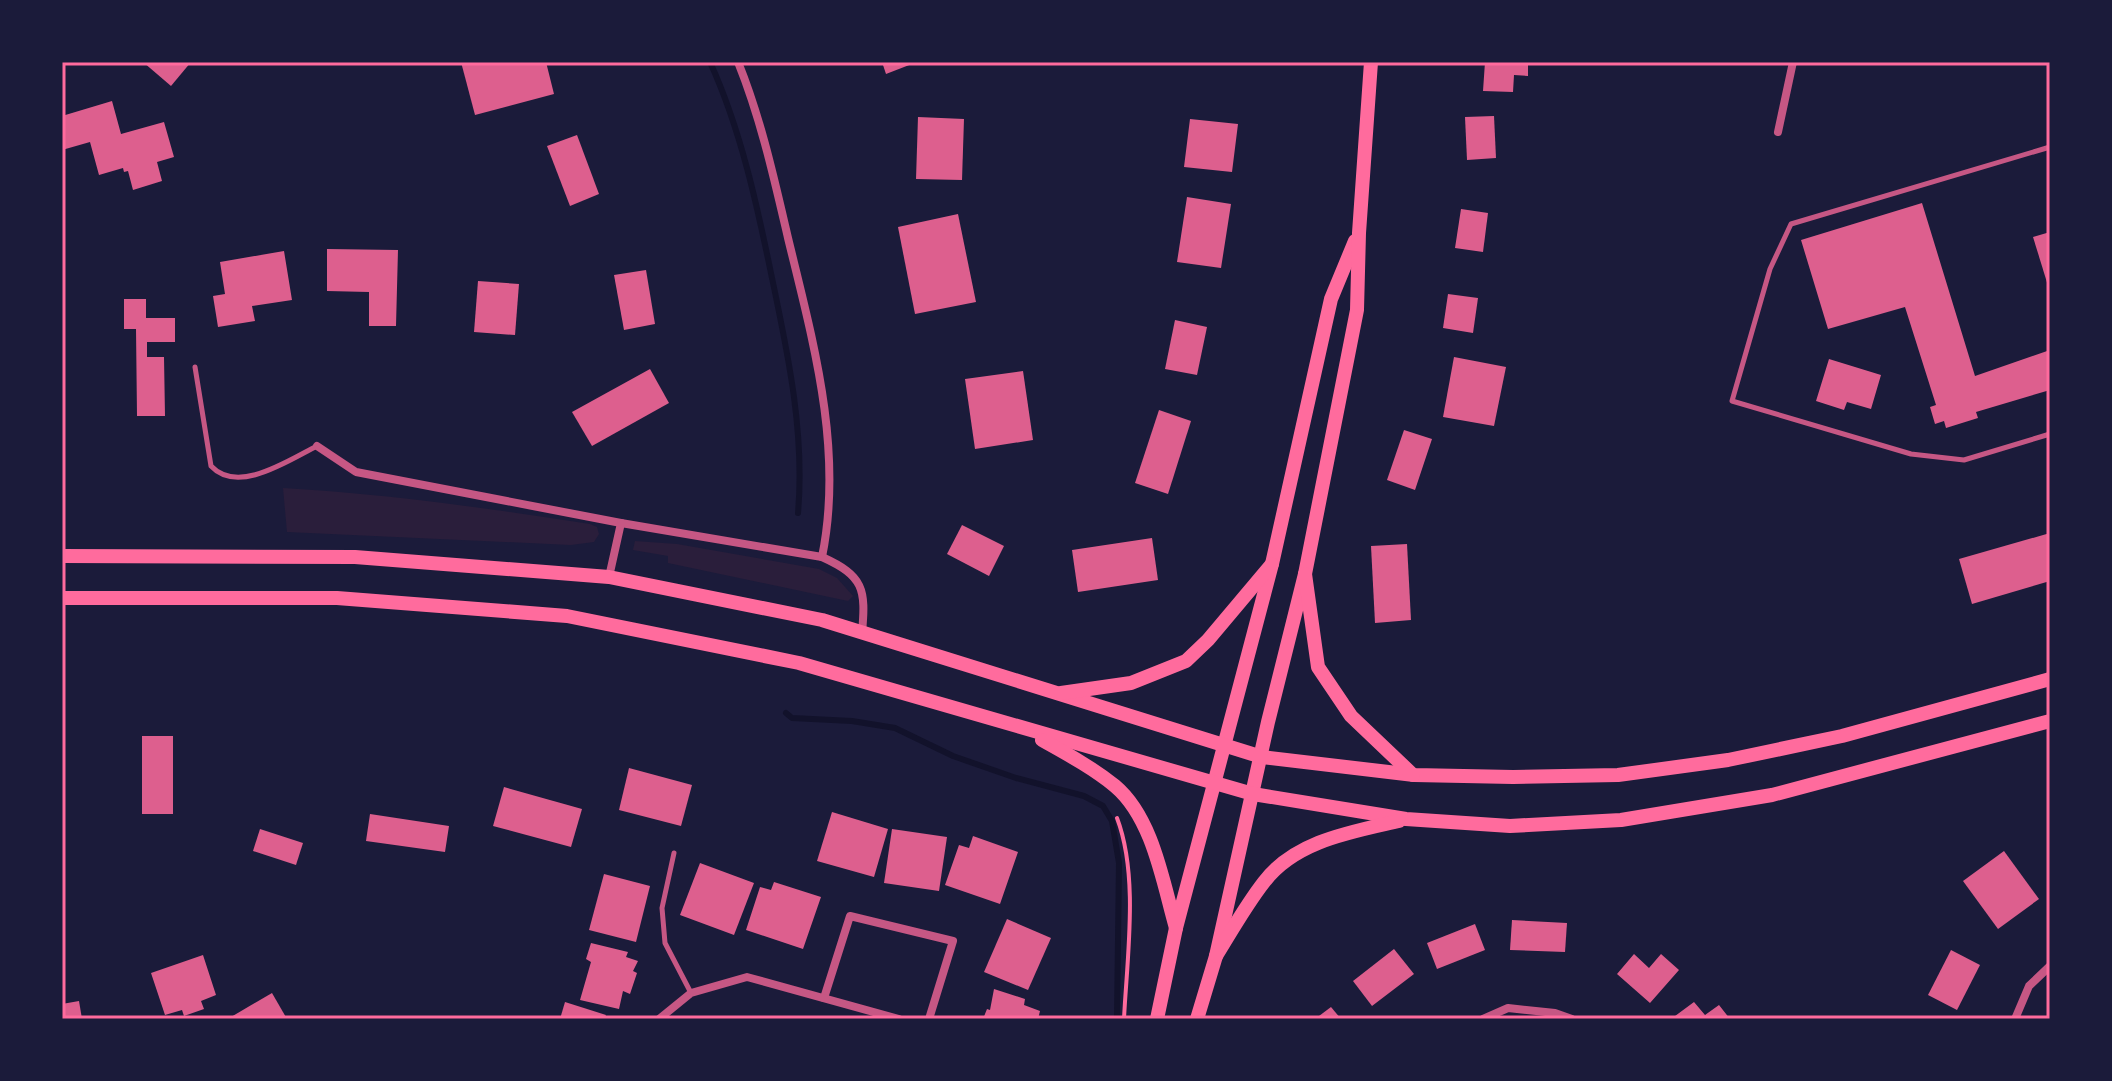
<svg xmlns="http://www.w3.org/2000/svg" width="2112" height="1081" viewBox="0 0 2112 1081" font-family="'Open Sans',sans-serif">
	<style>
		.green { fill: #2a1e3b }
		.lines { fill: none; stroke-linecap: round; stroke-linejoin: round }
		.stream { stroke: #12122b; stroke-width: 6 }
		.building { fill: #dd5f8e }
		.path { stroke: #ff6b9d; stroke-width: 4 }
		.service { stroke: #c65784; stroke-width: 5 }
		.minor { stroke: #c65784; stroke-width: 8 }
		.secondary { stroke: #ff6b9d; stroke-width: 14 }
		.primary { stroke: #ff6b9d; stroke-width: 14 }
		.neatline { fill: none; stroke: #ff6b9d; stroke-width: 3 }
	</style>
	<rect width="100%" height="100%" fill="#1b1b3a"/>
	<g class="green">
		<path d="M283,488C386,494 488,508 590,524L597,527L599,534L594,542L571,545L287,532Z"/>
		<path d="M635,541L677,544L819,569L837,578L853,596L848,601L668,563V556L633,550Z"/>
	</g>
	<g class="lines">
		<g class="stream">
			<path d="M710,62C741,130 757,205 772,278C788,354 805,434 798,513"/>
			<path d="M786,713L792,718L852,721L895,728L953,756L1016,778L1084,796L1103,806L1112,821L1119,863L1117,1018"/>
		</g>
	</g>
	<g class="building">
		<path d="M143,62H191L171,86Z"/>
		<path d="M461,62H546L554,94L475,115Z"/>
		<path d="M882,62H917L886,74Z"/>
		<path d="M1485,62H1528V76L1514,75L1513,92L1483,91Z"/>
		<path d="M112,101L121,134L164,122L174,157L157,162L162,181L133,190L128,171L124,172L123,168L99,175L90,142L62,150V116Z"/>
		<path d="M1494,116L1496,158L1467,160L1465,117Z"/>
		<path d="M918,117L964,119L962,180L916,179Z"/>
		<path d="M1190,119L1238,124L1232,172L1184,167Z"/>
		<path d="M577,135L599,194L570,206L547,146Z"/>
		<path d="M1187,197L1231,204L1221,268L1177,262Z"/>
		<path d="M1922,203L1975,376L2050,350V390L1976,412L1978,418L1946,428L1944,421L1935,424L1930,407L1936,405L1905,307L1828,329L1801,240Z"/>
		<path d="M1461,209L1488,213L1483,252L1455,248Z"/>
		<path d="M958,214L976,302L915,314L898,227Z"/>
		<path d="M2050,232V288L2049,289L2033,237Z"/>
		<path d="M327,249L398,250L396,326H369V292L327,291Z"/>
		<path d="M284,251L292,300L252,306L255,321L218,327L213,296L225,294L220,262Z"/>
		<path d="M646,270L655,324L624,330L614,275Z"/>
		<path d="M478,281L519,284L515,335L474,332Z"/>
		<path d="M1448,294L1478,298L1473,333L1443,328Z"/>
		<path d="M124,299H146V318H175V342H147V357H164L165,416H137L136,329H124Z"/>
		<path d="M1175,320L1207,327L1197,375L1165,369Z"/>
		<path d="M1454,357L1506,367L1494,426L1443,417Z"/>
		<path d="M1829,359L1881,375L1871,409L1847,402L1844,410L1816,401Z"/>
		<path d="M650,369L669,403L592,446L572,412Z"/>
		<path d="M1023,371L1033,440L975,449L965,379Z"/>
		<path d="M1159,410L1191,421L1168,494L1135,483Z"/>
		<path d="M1404,430L1432,439L1415,490L1387,480Z"/>
		<path d="M962,525L1004,546L989,576L947,554Z"/>
		<path d="M2050,533V581L1972,604L1959,559Z"/>
		<path d="M1152,538L1158,580L1078,592L1072,550Z"/>
		<path d="M1407,544L1411,620L1375,623L1371,546Z"/>
		<rect x="142" y="736" width="31" height="78"/>
		<path d="M629,768L692,785L681,826L619,810Z"/>
		<path d="M504,787L582,809L571,847L493,826Z"/>
		<path d="M832,812L888,829L874,877L817,861Z"/>
		<path d="M370,814L449,826L445,852L366,841Z"/>
		<path d="M260,829L303,843L296,865L253,851Z"/>
		<path d="M892,829L947,837L939,891L884,883Z"/>
		<path d="M973,836L1018,852L1000,904L945,885L959,845L969,848Z"/>
		<path d="M2004,851L2039,899L1998,929L1963,881Z"/>
		<path d="M700,863L754,883L734,935L680,915Z"/>
		<path d="M604,874L650,886L636,942L589,930Z"/>
		<path d="M774,882L821,897L803,949L746,930L760,887L771,890Z"/>
		<path d="M1007,919L1051,938L1028,990L984,972Z"/>
		<path d="M1512,920L1567,923L1565,952L1510,950Z"/>
		<path d="M1475,924L1485,950L1437,969L1427,943Z"/>
		<path d="M591,943L628,952L626,957L638,961L633,971L637,973L630,994L623,991L619,1009L580,1000L591,962L586,959Z"/>
		<path d="M1394,949L1414,974L1372,1006L1353,981Z"/>
		<path d="M1951,950L1980,965L1957,1010L1928,995Z"/>
		<path d="M1634,954L1649,968L1661,954L1679,970L1650,1003L1617,974Z"/>
		<path d="M203,955L216,995L201,1001L204,1009L184,1016L182,1010L165,1015L151,973Z"/>
		<path d="M994,989L1025,999L1024,1005L1040,1011L1038,1019H983L987,1009L990,1010Z"/>
		<path d="M272,993L287,1019H232L231,1017Z"/>
		<path d="M79,1001L82,1019H62V1004Z"/>
		<path d="M565,1002L606,1015L604,1019H560Z"/>
		<path d="M1694,1002L1705,1015L1719,1005L1730,1019H1671Z"/>
		<path d="M1331,1007L1341,1019H1315Z"/>
	</g>
	<g class="lines">
		<path class="path" d="M1117,818C1139,876 1127,957 1124,1019"/>
		<g class="service">
			<path d="M2050,147L1791,224L1770,269L1732,401L1911,454L1964,460L2050,434"/>
			<path d="M195,367L211,466C238,495 289,460 317,446"/>
			<path d="M674,853L662,908L665,943L691,993"/>
		</g>
		<g class="minor">
			<path d="M738,62C761,119 774,178 788,238C813,341 844,450 822,557"/>
			<path d="M1778,132L1793,62"/>
			<path d="M317,446L356,472L621,523L822,557C864,576 866,589 862,633"/>
			<path d="M609,577L621,523"/>
			<path d="M824,998L850,916L953,941L929,1019"/>
			<path d="M659,1019L691,993L747,977L899,1019"/>
			<path d="M1483,1019L1508,1008L1555,1013L1572,1019"/>
			<path d="M2015,1019L2029,986L2050,966"/>
		</g>
		<g class="secondary">
			<path d="M1157,1019L1176,928L1272,564L1331,299L1355,241"/>
			<path d="M1197,1019L1216,956L1268,722L1305,574L1357,310L1359,233L1371,62"/>
		</g>
		<g class="primary">
			<path d="M62,556L355,557L609,577L822,620L1262,757L1414,775L1513,777L1618,775L1728,760L1842,736L2050,679"/>
			<path d="M1305,574L1318,667L1351,716L1413,775"/>
			<path d="M62,598H337L567,616L799,663L1253,794L1406,819L1510,826L1621,820L1772,795L2050,721"/>
			<path d="M1061,693L1131,683L1186,661L1208,640L1272,564"/>
			<path d="M1042,740C1067,754 1093,768 1115,786C1153,818 1163,883 1176,928"/>
			<path d="M1216,956C1231,932 1246,905 1264,882C1295,841 1351,832 1399,821"/>
		</g>
	</g>
	<rect width="2112" height="1081" fill="none" stroke="#1b1b3a" stroke-width="128"/>
	<rect x="64" y="64" width="1984" height="953" class="neatline"/>
</svg>
